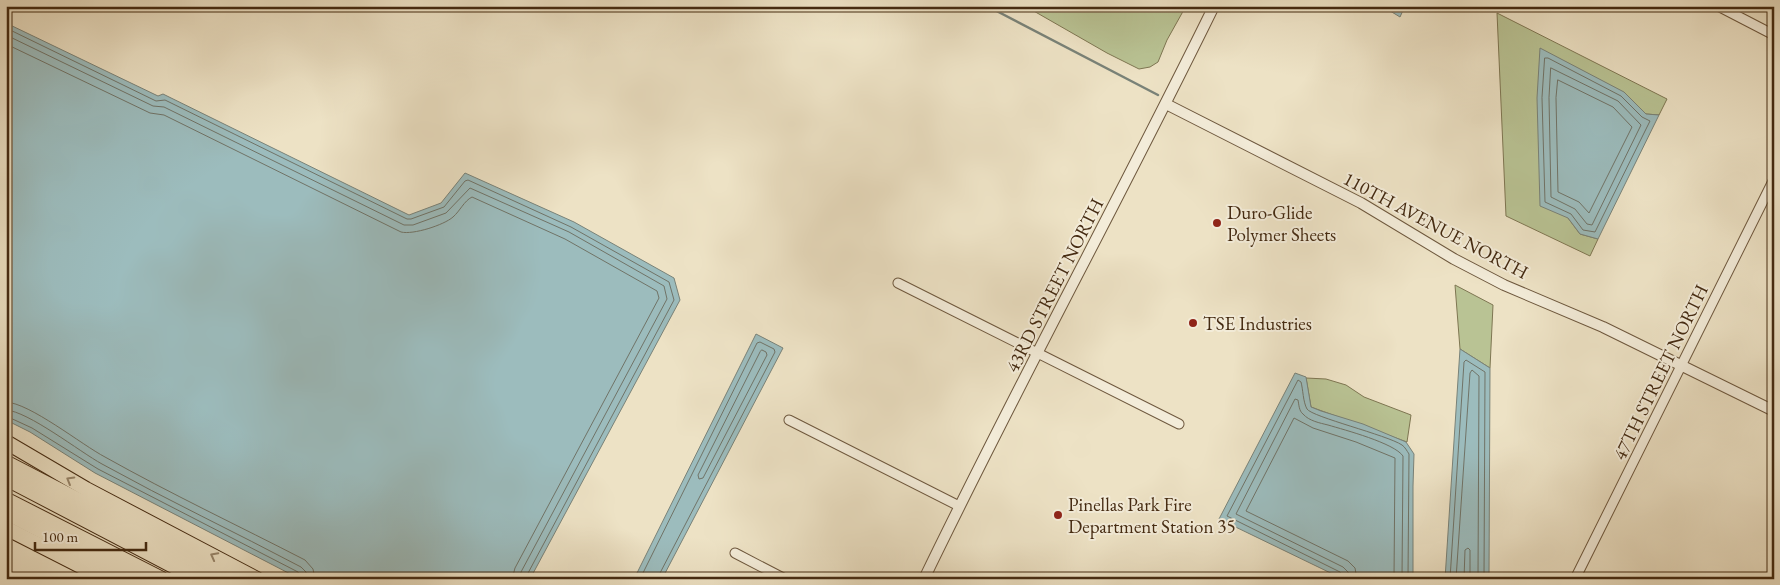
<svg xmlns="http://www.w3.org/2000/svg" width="1780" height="585" viewBox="0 0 1780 585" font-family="'EB Garamond',serif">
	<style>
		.green { fill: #b9c394; stroke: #7e7652 }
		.water { fill: #9cbcbd; stroke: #798278 }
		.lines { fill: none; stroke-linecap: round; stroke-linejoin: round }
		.shore { stroke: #707367; stroke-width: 1 }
		.stream { stroke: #798278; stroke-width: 2.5 }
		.minor-casing { stroke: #6e583e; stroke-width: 11 }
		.tertiary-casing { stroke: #6e583e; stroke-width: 12 }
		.primary-casing { stroke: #442a11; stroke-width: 16 }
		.motorway-casing { stroke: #442a11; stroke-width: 17 }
		.minor { stroke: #f3ecd9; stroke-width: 9 }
		.tertiary { stroke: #f3ecd9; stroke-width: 10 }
		.primary { stroke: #ede2c5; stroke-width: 14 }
		.motorway { stroke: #ede2c5; stroke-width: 15 }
		.oneway { stroke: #98866b }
		.poi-dot { fill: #8f2418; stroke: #f3ecd9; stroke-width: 2 }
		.labels { text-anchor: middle; stroke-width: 4; stroke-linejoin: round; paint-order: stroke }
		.poi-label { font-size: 19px; fill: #442a11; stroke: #f3ecd9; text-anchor: start }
		.street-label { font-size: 19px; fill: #442a11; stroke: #f3ecd9 }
	</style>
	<rect width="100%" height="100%" fill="#ede2c5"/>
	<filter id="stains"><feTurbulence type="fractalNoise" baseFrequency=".004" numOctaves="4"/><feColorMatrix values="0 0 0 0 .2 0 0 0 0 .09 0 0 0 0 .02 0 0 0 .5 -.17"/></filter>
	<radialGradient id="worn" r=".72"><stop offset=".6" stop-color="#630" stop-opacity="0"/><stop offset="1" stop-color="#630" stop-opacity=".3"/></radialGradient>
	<g class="green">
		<path d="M1025,6H1186L1167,40L1158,62L1150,67L1139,69L1107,53Z"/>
		<path d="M1497,13L1667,99L1659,115L1646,114L1624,92L1568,218L1580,234L1598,239L1590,256L1506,216Z"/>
		<path d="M1455,285L1493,305L1490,368L1460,349Z"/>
		<path d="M1306,378L1326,379L1346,385L1364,397L1411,415L1407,442L1311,407Z"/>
	</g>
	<g class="water">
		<path d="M1382,6H1405L1400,17Z"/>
		<path d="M6,23L158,96L163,94L409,215L441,203L465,173L574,222L674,278L680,300L530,579H300L95,473L30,432L6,420Z"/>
		<path d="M1540,48L1624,92L1646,114L1659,115L1598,239L1580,234L1568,218L1540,206L1537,98Z"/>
		<path d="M756,334L783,348L662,579H634Z"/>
		<path d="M1460,349L1490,368L1489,579H1445Z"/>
		<path d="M1295,373L1306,377L1311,407L1321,411L1363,424L1406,442L1414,454L1413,486V579H1343L1219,519Z"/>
	</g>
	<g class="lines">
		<g class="shore">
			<path d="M6,28L156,101L165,100L407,219H411L444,207L465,181L468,180L571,227L669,282L674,300L527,575L526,579"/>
			<path d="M6,35L153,106L164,107L404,225H413L446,213L470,188L569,232L664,286L667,299L521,572L520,579"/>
			<path d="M6,44L150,113L164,115L401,232C413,235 444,225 453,217C460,211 464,201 472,197L565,239L657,291L659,298L515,568L512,579"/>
			<path d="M1545,58H1548L1621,96L1642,117L1650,121L1595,232L1583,230L1571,214L1545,202L1542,98Z"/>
			<path d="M1551,68L1618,101L1641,125L1592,225L1587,224L1575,209L1551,197L1549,98Z"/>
			<path d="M1558,80L1613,107L1632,127L1589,213L1579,202L1558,192L1556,98Z"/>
			<path d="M762,350L766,352L767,355L703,478L699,479L698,475L760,352Z"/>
			<path d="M6,402C30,403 82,445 105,457C171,494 239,526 305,560L313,569L315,579"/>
			<path d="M6,410C28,411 80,452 102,464C167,500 235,532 301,567L306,572L307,579"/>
			<path d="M6,416L32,428L98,469L298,572L301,579"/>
			<path d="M640,579L757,343L760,342L774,349L775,352L659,575L658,579"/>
			<path d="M1343,579L1340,572L1227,516L1298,380L1301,382C1303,389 1303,402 1307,409C1312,417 1387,435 1402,445C1405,447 1407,451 1409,454L1408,579"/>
			<path d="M1350,579L1348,572L1343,567L1236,514L1295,399L1298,400C1299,405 1299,411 1303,414C1309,421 1320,423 1328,425C1345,430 1394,443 1403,456L1402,579"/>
			<path d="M1357,579L1355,568L1348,561L1246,511L1294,418L1313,428L1356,442L1395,458L1394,579"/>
			<path d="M1450,579L1464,362L1466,360L1485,372L1484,579"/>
			<path d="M1456,579L1470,373L1472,370L1479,376L1478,579"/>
			<path d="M1464,579L1465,550L1468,548L1470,550V579"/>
		</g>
		<path class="stream" d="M987,6L1158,95"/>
		<defs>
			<g id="minor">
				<path d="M1718,6L1774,35"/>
				<path d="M898,283L1179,424"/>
				<path d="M789,420L959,506"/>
				<path d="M735,553L785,579"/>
				<path d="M1575,579L1774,179"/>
			</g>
			<g id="tertiary">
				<path d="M1166,104L1361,203L1454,259L1504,285L1603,327L1774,411"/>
				<path d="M924,579C1017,386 1120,198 1214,6"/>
			</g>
			<g id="primary">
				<path d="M6,442L86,489L257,579"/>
				<path d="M6,528L106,579"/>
			</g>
			<g id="motorway">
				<path d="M6,463L230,579"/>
				<path d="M6,478L199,579"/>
				<path d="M6,500L161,579"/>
				<path d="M6,512L135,579"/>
			</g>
		</defs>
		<use href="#minor" class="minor-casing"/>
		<use href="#tertiary" class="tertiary-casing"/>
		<use href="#primary" class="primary-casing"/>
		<use href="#motorway" class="motorway-casing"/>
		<use href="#minor" class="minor"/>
		<use href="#tertiary" class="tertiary"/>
		<use href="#primary" class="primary"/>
		<use href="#motorway" class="motorway"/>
	</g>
	<defs><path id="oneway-chevron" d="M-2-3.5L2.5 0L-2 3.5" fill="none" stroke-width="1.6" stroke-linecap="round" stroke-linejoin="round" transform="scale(1.25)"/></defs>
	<g class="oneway">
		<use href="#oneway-chevron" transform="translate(70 480) rotate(-150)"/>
		<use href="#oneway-chevron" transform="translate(214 556) rotate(-152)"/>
	</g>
	<g class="poi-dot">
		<circle cx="1217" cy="223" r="5"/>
		<circle cx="1193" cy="323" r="5"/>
		<circle cx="1058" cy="515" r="5"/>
	</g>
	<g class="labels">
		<g class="poi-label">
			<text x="1227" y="219">Duro-Glide<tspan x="1227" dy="22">Polymer Sheets</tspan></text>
			<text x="1203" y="330">TSE Industries</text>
			<text x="1068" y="511">Pinellas Park Fire<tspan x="1068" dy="22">Department Station 35</tspan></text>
		</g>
		<g class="street-label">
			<text transform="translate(1436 225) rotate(28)" y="7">110TH AVENUE NORTH</text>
			<text transform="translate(1054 285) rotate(-63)" y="7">43RD STREET NORTH</text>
			<text transform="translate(1660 372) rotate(-64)" y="7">47TH STREET NORTH</text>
		</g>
	</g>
	<rect width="1780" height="585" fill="none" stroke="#ede2c5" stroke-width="25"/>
	<rect x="8" y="8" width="1765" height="570" fill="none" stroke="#442a11" stroke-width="2.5"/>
	<rect x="12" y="12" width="1755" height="560" fill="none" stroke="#442a11"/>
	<path d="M35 542v8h111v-8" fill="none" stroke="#442a11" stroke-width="2.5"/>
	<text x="42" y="542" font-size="15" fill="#442a11" stroke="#f3ecd9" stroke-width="4" paint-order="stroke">100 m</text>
	<rect width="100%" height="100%" filter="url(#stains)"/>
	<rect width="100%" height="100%" fill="url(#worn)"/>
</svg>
